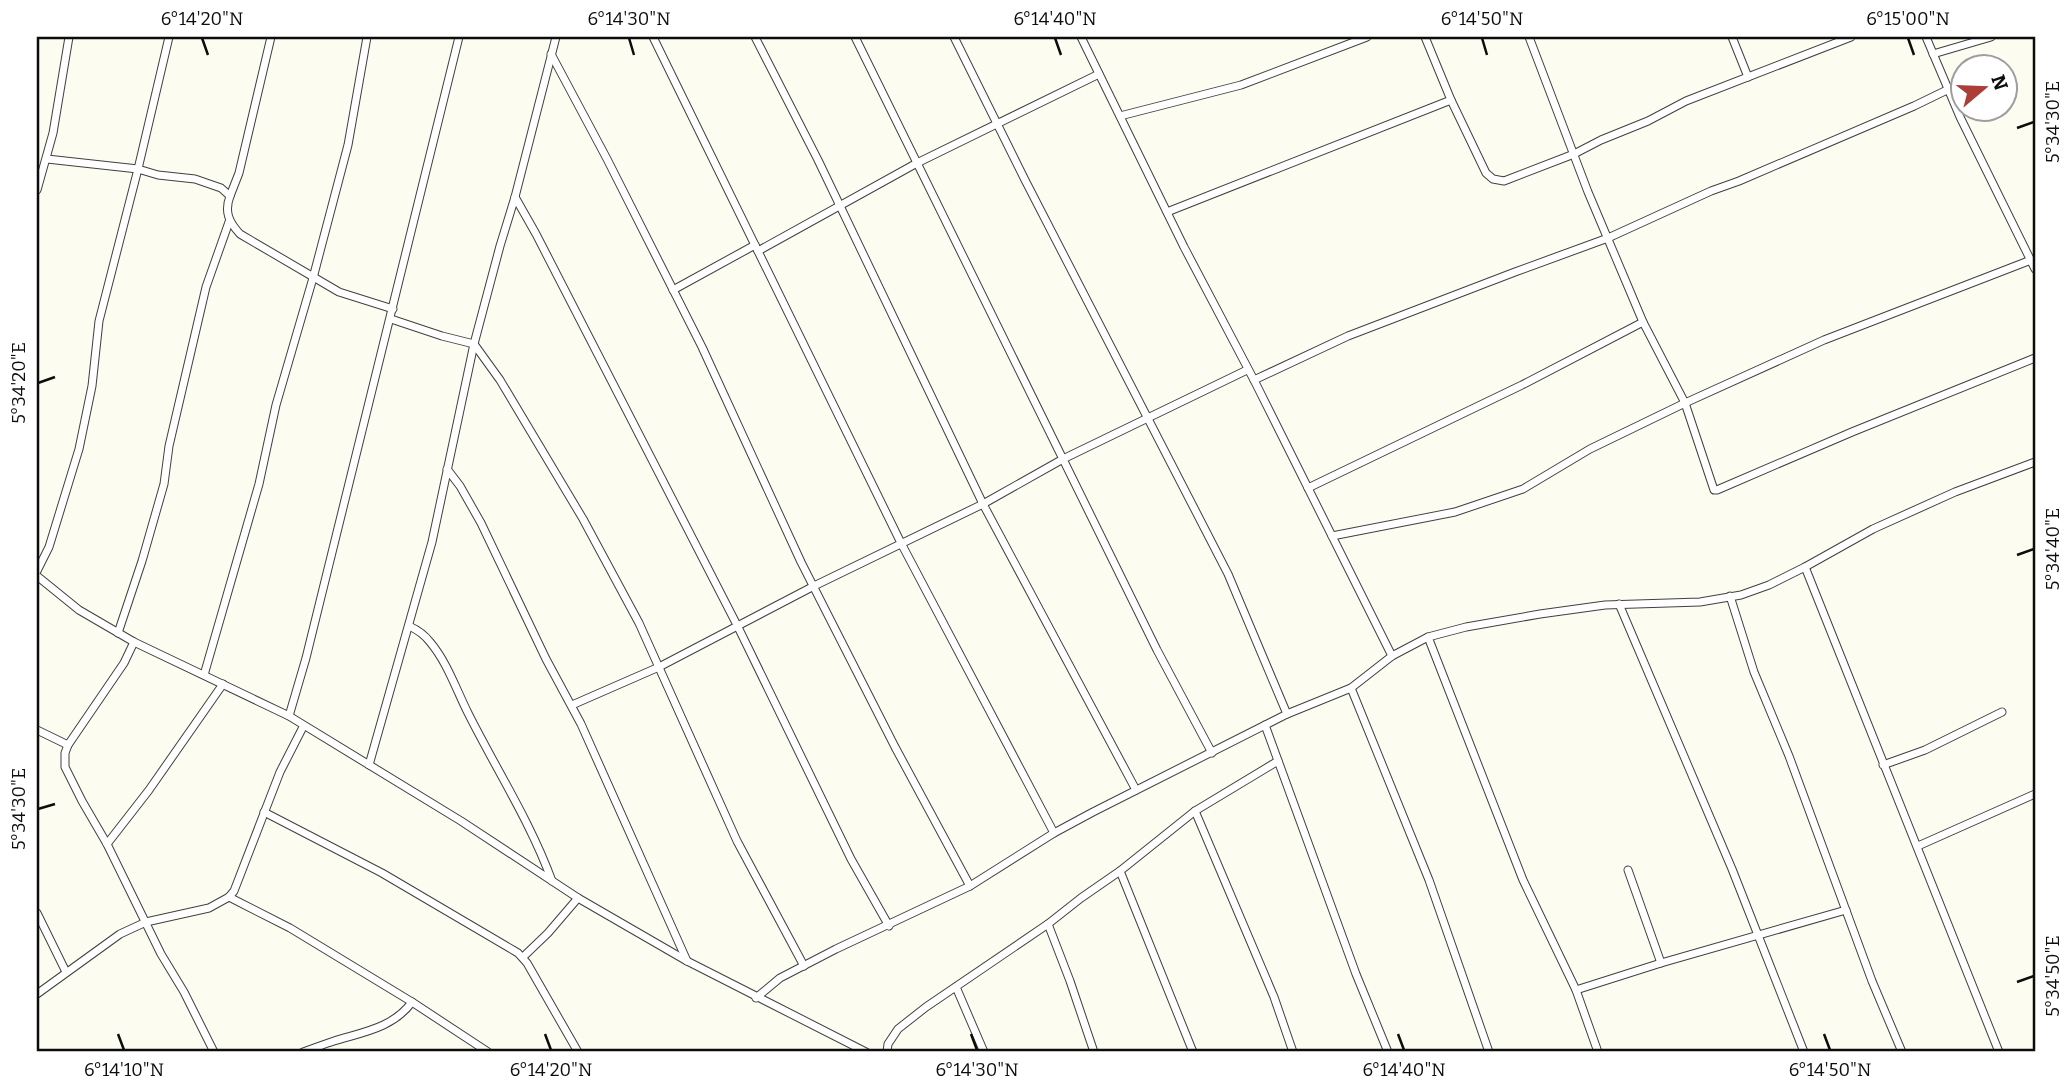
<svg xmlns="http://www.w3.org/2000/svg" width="2072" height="1089" viewBox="0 0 2072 1089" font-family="Bitter,serif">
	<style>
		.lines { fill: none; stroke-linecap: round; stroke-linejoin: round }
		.minor-casing { stroke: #404040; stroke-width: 9 }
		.minor { stroke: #fff; stroke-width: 7 }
		.ticks { fill: none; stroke: #0d0d0d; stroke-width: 2.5 }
		.neatline { fill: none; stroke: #0d0d0d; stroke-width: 2.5 }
		.ticks-label { font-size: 18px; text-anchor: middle; fill: #0d0d0d }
	</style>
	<rect width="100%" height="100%" fill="#fdfcf0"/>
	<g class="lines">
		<defs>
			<g id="minor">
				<path d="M653,37L901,543L1054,833"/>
				<path d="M755,37L818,160L983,504L1136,790"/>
				<path d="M855,37L1157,650L1212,753"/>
				<path d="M954,37L1025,180L1228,574L1287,714"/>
				<path d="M1081,37L1184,247L1254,380L1392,656"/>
				<path d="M1529,37L1588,192L1643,322L1685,403L1714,490H1717L1852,432L2035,358"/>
				<path d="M1732,37L1748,77"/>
				<path d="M1926,37L1960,117L2035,269"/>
				<path d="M551,54L607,159L702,347L801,562L895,747L970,886"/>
				<path d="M1933,54L1991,37"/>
				<path d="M1451,100L1486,173L1493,179L1504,181L1574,154L1601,140L1648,121L1686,101L1851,37"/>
				<path d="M1120,116L1241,85L1367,37"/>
				<path d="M47,159L138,169L158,175L195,179L221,188L230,196C224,212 229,222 240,234L339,292L393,309"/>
				<path d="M37,190L53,133L69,37"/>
				<path d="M230,196L239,173L271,37"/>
				<path d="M515,197L536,234L738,627L851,859L889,926"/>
				<path d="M1167,212L1451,100L1425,37"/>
				<path d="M758,251L917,163L1099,74"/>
				<path d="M673,290L755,245"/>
				<path d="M391,319L442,336L474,344L500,380L583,519L639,623L737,841L804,966"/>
				<path d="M1254,380L1348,336L1515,272L1608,238L1711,191L1739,181L1914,106L1947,90"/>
				<path d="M447,469L460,486L481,523L546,659L581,724L687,961"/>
				<path d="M1308,488L1522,385L1643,322"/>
				<path d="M1332,536L1455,512L1523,489L1590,449L1685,403L1824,340L2031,260"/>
				<path d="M1805,567L1999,1052"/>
				<path d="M37,571L49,547L79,449L92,386L99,321L138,169L169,37"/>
				<path d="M37,576L79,610L134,642L289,716L461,821L578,898L687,961L866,1052"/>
				<path d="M1730,596L1754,672L1789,756L1872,981L1902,1052"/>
				<path d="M1619,604L1732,869L1804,1052"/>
				<path d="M409,626C418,630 424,634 430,642C447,662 456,689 468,713C496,769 530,821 552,881"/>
				<path d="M118,633L142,561L164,484L169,446L206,287L229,222"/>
				<path d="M1428,637L1523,880L1576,990L1598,1052"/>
				<path d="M134,642L124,663L68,745L65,753V767L82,801L107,844L161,954L184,992L214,1052"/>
				<path d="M204,675L259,484L276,405L313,278L348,145L367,37"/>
				<path d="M1351,688L1429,880L1489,1052"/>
				<path d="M572,705L659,667L814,586L983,504L1063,459L1247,370"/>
				<path d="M289,716L306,658L459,37"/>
				<path d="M1265,725L1356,974L1388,1052"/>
				<path d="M37,730L68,745"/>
				<path d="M369,765L432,542L474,344L500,246L515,197L556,37"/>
				<path d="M1883,765L1925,750L2002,712"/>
				<path d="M1195,811L1274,997L1293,1052"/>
				<path d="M264,812L382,873L518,953L527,963L578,1052"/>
				<path d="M107,844L149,790L223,684"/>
				<path d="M1918,846L2035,794"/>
				<path d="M1628,870L1661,963"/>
				<path d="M1120,871L1193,1052"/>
				<path d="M229,897L290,928L412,1002L488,1052"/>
				<path d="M37,913L66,972"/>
				<path d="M1048,924L1070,981L1094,1052"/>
				<path d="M523,957L548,933L578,898"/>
				<path d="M956,987L984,1052"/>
				<path d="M1576,990L1661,963L1846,910"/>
				<path d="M37,994L120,934L146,922L209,908L229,897L234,891L280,772L303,727"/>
				<path d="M756,998L780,978L836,949L970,886L1054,833L1093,812L1287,714L1351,688L1392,656L1428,637L1466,627L1540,614L1605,605L1700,602L1741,595L1769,585L1805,567L1873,529L1955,492L2035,462"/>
				<path d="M303,1052C313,1049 324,1044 334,1041C363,1032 393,1028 412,1002"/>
				<path d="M887,1052L888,1044L898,1029L926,1007L1048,924L1081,898L1120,871L1195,811L1278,761"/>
			</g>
		</defs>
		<use href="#minor" class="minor-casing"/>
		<use href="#minor" class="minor"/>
	</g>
	<path class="ticks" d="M202,38L208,55M629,38L634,55M1055,38L1061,55M1482,38L1487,55M1908,38L1914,55M2017,128L2034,122M38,383L55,377M2017,555L2034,549M38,809L55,804M2017,982L2034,976M118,1034L124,1050M545,1034L551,1050M971,1034L977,1050M1398,1034L1404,1050M1824,1034L1830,1050"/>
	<rect width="2072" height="1089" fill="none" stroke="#ffffff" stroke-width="77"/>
	<g transform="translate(1984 88) rotate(71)"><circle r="33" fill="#ffffff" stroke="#9e9e9e" stroke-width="2"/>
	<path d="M0-5L12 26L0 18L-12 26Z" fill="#ac3e37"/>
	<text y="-10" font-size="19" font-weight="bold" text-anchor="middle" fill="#0d0d0d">N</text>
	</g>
	<rect x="38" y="38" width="1996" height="1012" class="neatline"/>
	<g class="ticks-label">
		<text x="202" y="25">6°14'20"N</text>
		<text x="629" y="25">6°14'30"N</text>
		<text x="1055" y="25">6°14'40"N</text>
		<text x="1482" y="25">6°14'50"N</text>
		<text x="1908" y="25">6°15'00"N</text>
		<text transform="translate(2053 122) rotate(-90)" y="6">5°34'30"E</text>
		<text transform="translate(19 383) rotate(-90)" y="6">5°34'20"E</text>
		<text transform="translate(2053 549) rotate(-90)" y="6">5°34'40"E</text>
		<text transform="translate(19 809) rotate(-90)" y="6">5°34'30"E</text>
		<text transform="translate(2053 976) rotate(-90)" y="6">5°34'50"E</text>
		<text x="124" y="1076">6°14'10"N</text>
		<text x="551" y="1076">6°14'20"N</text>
		<text x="977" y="1076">6°14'30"N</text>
		<text x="1404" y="1076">6°14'40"N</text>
		<text x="1830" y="1076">6°14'50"N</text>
	</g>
</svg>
